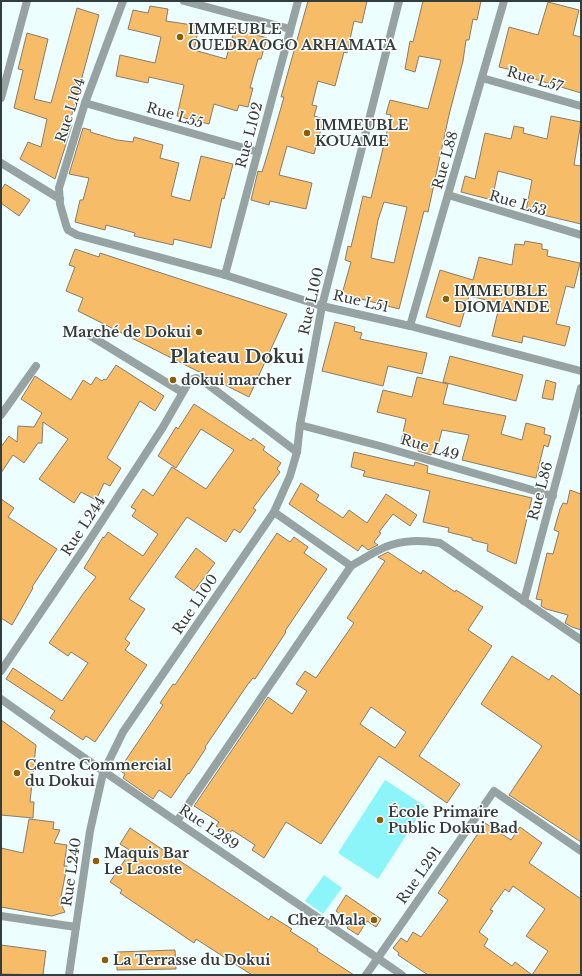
<svg xmlns="http://www.w3.org/2000/svg" width="582" height="976" viewBox="0 0 582 976" font-family="'Libre Baskerville',serif">
	<style>
		.green { fill: #8bf5f9 }
		.building { fill: #f6bc67; stroke: #887b6a; fill-rule: evenodd }
		.lines { fill: none; stroke-linecap: round; stroke-linejoin: round }
		.minor { stroke: #97a3a3; stroke-width: 8 }
		.poi-dot { fill: #8c5e04; stroke: #fff; stroke-width: 1.5 }
		.labels { text-anchor: middle; stroke-width: 3; stroke-linejoin: round; paint-order: stroke }
		.poi-label { font-size: 14px; font-weight: bold; fill: #323d3d; stroke: #fff; text-anchor: start }
		.street-label { font-size: 14px; fill: #323d3d; stroke: #fff }
		.district-label { font-size: 18px; font-weight: bold; fill: #323d3d; stroke: #fff }
	</style>
	<rect width="100%" height="100%" fill="#edfefe"/>
	<g class="green">
		<path d="M385,780L425,806L378,879L338,853Z"/>
		<path d="M324,875L342,888L323,914L305,901Z"/>
	</g>
	<g class="building">
		<path d="M308,1H367L362,23L354,21L347,53L344,52L335,86L318,81L312,105L317,106L314,116L324,119L314,154L287,146L279,175L312,183L306,209L270,201L269,205L251,200L258,171L262,172L270,146L284,97H281Z"/>
		<path d="M423,1H481L477,20L473,19L469,40H466L463,61L449,115L428,212L424,211L399,309L342,294L351,262L345,260L348,246L351,247L363,196L371,198L391,115L386,114L390,100L428,109L441,60L419,56L415,72L405,69L410,41L413,42ZM384,202L407,207L394,263L371,258L378,220Z"/>
		<path d="M548,2L579,10L573,35L581,37V93L531,78L532,75L499,67L509,27L538,35Z"/>
		<path d="M150,6L168,9L166,21L199,26L194,50L226,59L235,28L267,38L261,59H258L250,88H253L248,107L239,105L237,111L214,104L209,124L177,116L184,85L149,77L148,83L116,76L120,55L155,63L161,37L128,29L133,10L148,13Z"/>
		<path d="M77,8L99,15L69,125H72L55,179L20,159L28,142L41,147L47,119L14,108L23,70L18,69L27,33L48,39L34,99L51,103Z"/>
		<path d="M551,116L581,122L574,165L581,166V224L526,211L532,180L498,171L492,200L461,192L465,176L475,179L485,133L511,139L514,126L524,128L523,133L547,139Z"/>
		<path d="M83,128L91,130L90,132L117,140L133,142L134,137L163,145L160,158L179,163L171,196L190,201L201,156L233,164L224,199L222,198L211,248L174,239L173,245L134,236L135,233L106,225L105,230L75,222L80,200H83L89,178L69,174Z"/>
		<path d="M5,184L30,200L19,216L1,203V190Z"/>
		<path d="M525,241L542,244V249L548,250L547,256L580,263L574,288L566,286L556,324L570,327L565,346L523,336L522,343L492,336L500,303L469,296L460,327L426,317L440,270L473,280L479,257L512,265L515,244L524,245Z"/>
		<path d="M75,249L99,257L100,253L287,314L249,397L78,311L83,298L66,291L75,267L69,265Z"/>
		<path d="M335,322L355,327L354,331L362,333L360,339L427,353L422,374L388,366L383,386L322,371Z"/>
		<path d="M450,356L523,375L516,401L443,382Z"/>
		<path d="M116,365L164,396L155,411L140,401L107,458L121,468L110,486L104,483L96,500L81,492L74,503L39,479L68,439L43,422L42,443H38L24,463L13,455L1,473V447L9,436L17,442L18,426L34,427L42,413L21,399L35,376L71,400L83,380L91,385L96,377L102,381L104,379L106,380Z"/>
		<path d="M417,377L448,384L443,404L506,416L501,434L522,440L526,423L545,428L544,434L551,436L548,447L544,445L536,478L462,460L469,435L442,430L436,453L433,452L431,455L418,451L419,446L401,442L406,419L377,412L383,390L412,397Z"/>
		<path d="M546,380L556,383L553,400L542,398Z"/>
		<path d="M194,404L251,441L253,438L265,447L263,450L281,463L277,469L280,472L253,508L256,510L240,533L234,529L226,542L187,517L129,599L145,609L125,639L130,643L125,650L147,665L95,742L86,736L83,740L50,718L55,711L6,679L13,668L62,701L88,663L71,652L68,656L49,643L83,594L96,577L84,568L103,537L104,538L108,532L143,556L158,534L132,516L136,510L131,507L143,489L153,496L172,467L206,489L234,450L201,429L176,468L158,456L176,427L178,429Z"/>
		<path d="M354,452L414,466L415,462L428,466L427,473L532,498L516,564L487,551L488,544L472,540V538L448,532L449,528L423,522L430,491L363,476L365,471L351,467Z"/>
		<path d="M301,483L319,495L316,500L343,518L349,510L367,523L386,494L417,515L410,526L393,514L379,532L381,533L374,542L378,545L368,550L362,545L358,551L289,504Z"/>
		<path d="M570,490L581,494V630L572,627L565,623L568,615L546,609L541,606L542,600L536,599L547,553L553,554L559,532L554,530L560,509L563,503L567,504Z"/>
		<path d="M1,499L14,508L8,517L57,549L32,587L33,588L12,625L1,618Z"/>
		<path d="M277,533L290,542L294,537L308,547L304,553L327,569L285,631L286,632L255,679L253,678L248,684L205,747L206,748L189,774L188,773L171,798L159,790L153,799L123,778L125,774L119,770L163,705L160,703L173,684L175,685Z"/>
		<path d="M196,548L215,563L194,591L175,577Z"/>
		<path d="M388,552L421,574L423,570L455,592L456,590L483,607L468,630L492,646L419,756L460,784L447,803L379,756L321,844L286,822L264,858L252,850L255,845L232,830L229,834L216,826L219,822L194,806L268,697L292,714L307,691L296,684L305,671L316,678L354,623L347,618L385,561L378,557ZM371,707L406,732L395,748L360,724Z"/>
		<path d="M512,656L549,680L552,675L581,696V842L509,795L542,746L481,704Z"/>
		<path d="M1,720L36,745L30,802H34L33,818L1,815Z"/>
		<path d="M29,819L54,822L53,829L60,830L54,843L67,845L64,866H67L60,902L65,912L52,916L1,907V848L23,853Z"/>
		<path d="M485,823L511,840L520,827L542,843L529,863L581,899V975H428L398,955L399,953L393,948L401,938L407,942L413,932L421,937L448,900L438,893ZM513,886L545,909L526,936L548,951L532,975L515,962L512,966L484,946L488,939L479,932L493,911L490,910L505,889L509,892Z"/>
		<path d="M130,828L269,920L271,916L292,929L290,931L318,949L317,951L354,975H252L196,939L194,943L120,893L122,890L110,882L131,851L120,844Z"/>
		<path d="M346,895L381,919L376,927L367,921L358,935L347,928L351,922L336,911Z"/>
		<path d="M1,945L46,951L43,975L1,974Z"/>
		<path d="M175,950L176,969L117,970V952Z"/>
	</g>
	<g class="lines">
		<g class="minor">
			<path d="M123,1L85,103L59,188L60,204L66,225L68,230L77,235L225,275L322,306L410,326L581,371"/>
			<path d="M184,1L290,29"/>
			<path d="M482,78L581,106"/>
			<path d="M1,98L27,1"/>
			<path d="M85,103L258,152"/>
			<path d="M1,163L60,199"/>
			<path d="M448,195L581,235"/>
			<path d="M225,275L298,1"/>
			<path d="M410,326L504,1"/>
			<path d="M89,335L182,392"/>
			<path d="M1,415L36,366"/>
			<path d="M300,425L380,446L553,496"/>
			<path d="M274,512L351,566"/>
			<path d="M524,601L581,388"/>
			<path d="M1,671L89,541L163,427L190,380L196,378L202,380L297,452"/>
			<path d="M1,699C133,794 268,883 402,975"/>
			<path d="M177,821L351,566C384,546 400,536 440,543L581,640"/>
			<path d="M1,916L76,927"/>
			<path d="M69,975L90,831L103,773L123,732L274,512L290,476L297,452L300,425L322,306L399,1"/>
			<path d="M366,975L494,791L581,851"/>
		</g>
	</g>
	<g class="poi-dot">
		<circle cx="180" cy="37" r="4"/>
		<circle cx="307" cy="133" r="4"/>
		<circle cx="446" cy="299" r="4"/>
		<circle cx="199" cy="332" r="4"/>
		<circle cx="173" cy="380" r="4"/>
		<circle cx="17" cy="773" r="4"/>
		<circle cx="380" cy="820" r="4"/>
		<circle cx="96" cy="861" r="4"/>
		<circle cx="374" cy="920" r="4"/>
		<circle cx="105" cy="960" r="4"/>
	</g>
	<g class="labels">
		<g class="poi-label">
			<text x="188" y="34">IMMEUBLE<tspan x="188" dy="16">OUEDRAOGO ARHAMATA</tspan></text>
			<text x="315" y="130">IMMEUBLE<tspan x="315" dy="16">KOUAME</tspan></text>
			<text x="454" y="296">IMMEUBLE<tspan x="454" dy="16">DIOMANDE</tspan></text>
			<text x="191" y="337" text-anchor="end">Marché de Dokui</text>
			<text x="181" y="385">dokui marcher</text>
			<text x="25" y="770">Centre Commercial<tspan x="25" dy="16">du Dokui</tspan></text>
			<text x="388" y="817">École Primaire<tspan x="388" dy="16">Public Dokui Bad</tspan></text>
			<text x="104" y="858">Maquis Bar<tspan x="104" dy="16">Le Lacoste</tspan></text>
			<text x="366" y="925" text-anchor="end">Chez Mala</text>
			<text x="113" y="965">La Terrasse du Dokui</text>
		</g>
		<g class="street-label">
			<text transform="translate(535 79) rotate(16)" y="5">Rue L57</text>
			<text transform="translate(70 110) rotate(-72)" y="5">Rue L104</text>
			<text transform="translate(175 115) rotate(16)" y="5">Rue L55</text>
			<text transform="translate(249 135) rotate(-75)" y="5">Rue L102</text>
			<text transform="translate(445 160) rotate(-74)" y="5">Rue L88</text>
			<text transform="translate(518 203) rotate(16)" y="5">Rue L53</text>
			<text transform="translate(311 301) rotate(-77)" y="5">Rue L100</text>
			<text transform="translate(361 301) rotate(13)" y="5">Rue L51</text>
			<text transform="translate(430 447) rotate(16)" y="5">Rue L49</text>
			<text transform="translate(540 491) rotate(-75)" y="5">Rue L86</text>
			<text transform="translate(83 526) rotate(-57)" y="5">Rue L244</text>
			<text transform="translate(195 604) rotate(-56)" y="5">Rue L100</text>
			<text transform="translate(209 827) rotate(34)" y="5">Rue L289</text>
			<text transform="translate(71 872) rotate(-82)" y="5">Rue L240</text>
			<text transform="translate(419 875) rotate(-55)" y="5">Rue L291</text>
		</g>
		<g class="district-label">
			<text x="237" y="363">Plateau Dokui</text>
		</g>
	</g>
	<rect width="582" height="976" fill="none" stroke="#323d3d" stroke-width="4"/>
</svg>
